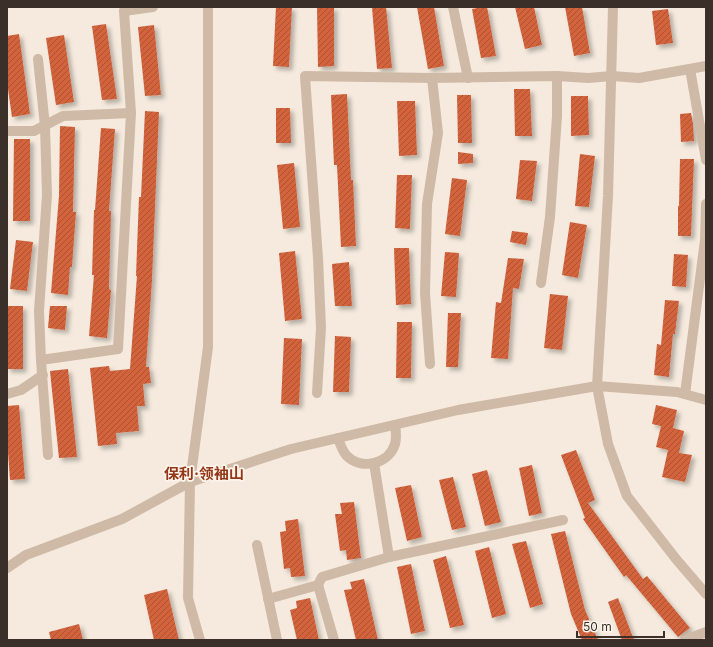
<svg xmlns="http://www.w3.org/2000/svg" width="713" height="647" viewBox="0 0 713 647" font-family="Inter,'Noto Sans SC',sans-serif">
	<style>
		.building { fill: url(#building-hatch); filter: url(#shadow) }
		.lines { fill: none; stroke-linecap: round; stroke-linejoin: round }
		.minor { stroke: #cfbaa7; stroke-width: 10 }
		.labels { text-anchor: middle; stroke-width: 3.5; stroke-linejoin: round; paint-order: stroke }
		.district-label { font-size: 15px; font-weight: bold; fill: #943618; stroke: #fcf4eb }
	</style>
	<defs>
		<pattern id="building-hatch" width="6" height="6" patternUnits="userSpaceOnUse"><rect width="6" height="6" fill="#d3633d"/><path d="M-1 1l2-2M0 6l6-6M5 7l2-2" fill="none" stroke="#ac5233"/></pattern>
		<filter id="shadow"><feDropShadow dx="3.5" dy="3.5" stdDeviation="2" flood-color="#0004"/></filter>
	</defs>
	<rect width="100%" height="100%" fill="#f5eadd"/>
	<g class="building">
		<path d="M276,7H292L289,67L273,66Z"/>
		<path d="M317,7H334V66L318,67Z"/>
		<path d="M372,7H386L392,68L377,69Z"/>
		<path d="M417,7H434L444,66L428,69Z"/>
		<path d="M483,7H487L496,56L481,58L472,9Z"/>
		<path d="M515,7H534L542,45L525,49Z"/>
		<path d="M565,7H582L590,53L574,56Z"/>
		<path d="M668,9L673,43L656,45L652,11Z"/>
		<path d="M106,24L117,99L102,100L92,26Z"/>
		<path d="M154,25L161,95L145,96L138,27Z"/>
		<path d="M19,34L30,114L12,117L7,82V36Z"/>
		<path d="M64,35L74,102L56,105L46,38Z"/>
		<path d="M514,89H530L532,136H515Z"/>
		<path d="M347,94L351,180H353L356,246L341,247L337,165H334L331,95Z"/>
		<path d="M457,95H471L472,143H458Z"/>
		<path d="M571,96H588L589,135L571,136Z"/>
		<path d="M397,101H415L417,155L399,156Z"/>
		<path d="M276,108H290L291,143H276Z"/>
		<path d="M145,111L159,112L152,280L146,367H149L151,383L143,384L145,406H137L139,431L116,433L117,444L98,446L90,368L109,366L110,371L130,369L137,276H136L139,197H141Z"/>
		<path d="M691,113L693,124L694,141L681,142L680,114Z"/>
		<path d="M60,126L75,127L73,212H76L72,267H70L68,295L51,293L59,196Z"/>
		<path d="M101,128L115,129L109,211H111L109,289L111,290L107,338L89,336L94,275H92L94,210H95Z"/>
		<path d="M14,139H30V221H13Z"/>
		<path d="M458,152L473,154V163L458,164Z"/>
		<path d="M580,154L595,156L589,207L575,206Z"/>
		<path d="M680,159H694L691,236H678V206H679Z"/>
		<path d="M520,160L537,161L532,201L516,199Z"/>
		<path d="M294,163L300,227L283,229L277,165Z"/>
		<path d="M397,175H412L410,229L395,228Z"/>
		<path d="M452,178L467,180L460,236L445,234Z"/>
		<path d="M570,222L587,225L578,278L562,275Z"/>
		<path d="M512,231L528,233L526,245L510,242Z"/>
		<path d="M16,240L33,242L27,291L10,289Z"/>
		<path d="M394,248H409L411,304L396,305Z"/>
		<path d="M295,251L302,319L285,321L279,253Z"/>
		<path d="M445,252L459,253L456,297L441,296Z"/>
		<path d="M674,254L688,255L686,287L672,286Z"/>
		<path d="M508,258L524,259L519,289L513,288L508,359L491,358L496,302L501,303Z"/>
		<path d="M349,262L352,306H335L332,264Z"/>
		<path d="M550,294L568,296L562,350L544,348Z"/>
		<path d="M665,300L679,301L675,334H673L669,377L654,375L657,344L661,345Z"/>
		<rect x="7" y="306" width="16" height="63"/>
		<path d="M50,306H67L65,330L48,328Z"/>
		<path d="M448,313H461L458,367H446Z"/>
		<path d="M397,322H412L411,378H396Z"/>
		<path d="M335,336L351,337L349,392H333Z"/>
		<path d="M284,338L302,339L299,405L281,404Z"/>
		<path d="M68,369L77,457L59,458L50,371Z"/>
		<path d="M19,405L25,479L10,480L7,438V406Z"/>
		<path d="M656,405L677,410L673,428L684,431L679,453L692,455L685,482L662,477L668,450L656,447L661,426L652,424Z"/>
		<path d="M576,450L595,500L588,503L643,579L647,576L690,628L678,637L626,575L624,577L583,519L585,518L561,455Z"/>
		<path d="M532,465L542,513L529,516L519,468Z"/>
		<path d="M487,470L501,522L485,526L472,474Z"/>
		<path d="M453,477L466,527L452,530L439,480Z"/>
		<path d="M411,485L422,537L407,541L395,488Z"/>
		<path d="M354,502L361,558L347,560L346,550L340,551L335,514H342L340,503Z"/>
		<path d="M298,519L305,576L291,577L290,568L284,569L280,532L286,531L285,521Z"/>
		<path d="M565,531L585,610L598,640H582L571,614L551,534Z"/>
		<path d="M526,541L543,604L530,608L512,544Z"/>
		<path d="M489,547L506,614L492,618L475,551Z"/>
		<path d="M446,556L464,625L450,628L433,560Z"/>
		<path d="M411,564L425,631L411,634L397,567Z"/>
		<path d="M364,579L378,640H356L344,590L352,589L350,582Z"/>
		<path d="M167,589L179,640H154L144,595Z"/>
		<path d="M310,598L319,640H297L290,610L297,608L296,601Z"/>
		<path d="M618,598L634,640H622L608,602Z"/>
		<path d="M79,624L83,640H51L49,632Z"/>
	</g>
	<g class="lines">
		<g class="minor">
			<path d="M453,7L468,78"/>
			<path d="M613,7L608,196L597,386L608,444L627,496L676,559L706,594"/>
			<path d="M38,59L45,126L47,195L39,311L41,360"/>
			<path d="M690,69L706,160"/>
			<path d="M7,131H34L63,116L131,113"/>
			<path d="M541,283L550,217L557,116V76"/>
			<path d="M430,364L425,293L427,204L438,133L432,78"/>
			<path d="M317,393L321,328L318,258L305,76L432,78L557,76L588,78L612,76L639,78L706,66"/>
			<path d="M7,394L21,390L43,375"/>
			<path d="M685,394L705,240L706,204"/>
			<path d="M338,438C340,444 342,450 346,455C361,471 389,464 395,444C397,437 396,431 395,425"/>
			<path d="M48,455L41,360L118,349L131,113L124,11L153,7"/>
			<path d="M374,463L389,557"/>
			<path d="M257,545L277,640"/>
			<path d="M7,568L26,555L122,519L190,482L291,449L458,410L597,386L677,392L706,400"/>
			<path d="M268,599L318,585"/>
			<path d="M200,640L188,598L190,482L208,347V7"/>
			<path d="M334,640L318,585L322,577L389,557L563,520"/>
			<path d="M685,640L706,632"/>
		</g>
	</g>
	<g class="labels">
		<g class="district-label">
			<text x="204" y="479">保利·领袖山</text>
		</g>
	</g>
	<rect width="713" height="647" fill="none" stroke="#3b2f29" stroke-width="16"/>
	<path d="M577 631v6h87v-6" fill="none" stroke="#3b2f29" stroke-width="2"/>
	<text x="583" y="631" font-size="12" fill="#3b2f29" stroke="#fcf4eb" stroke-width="3" paint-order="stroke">50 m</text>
</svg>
